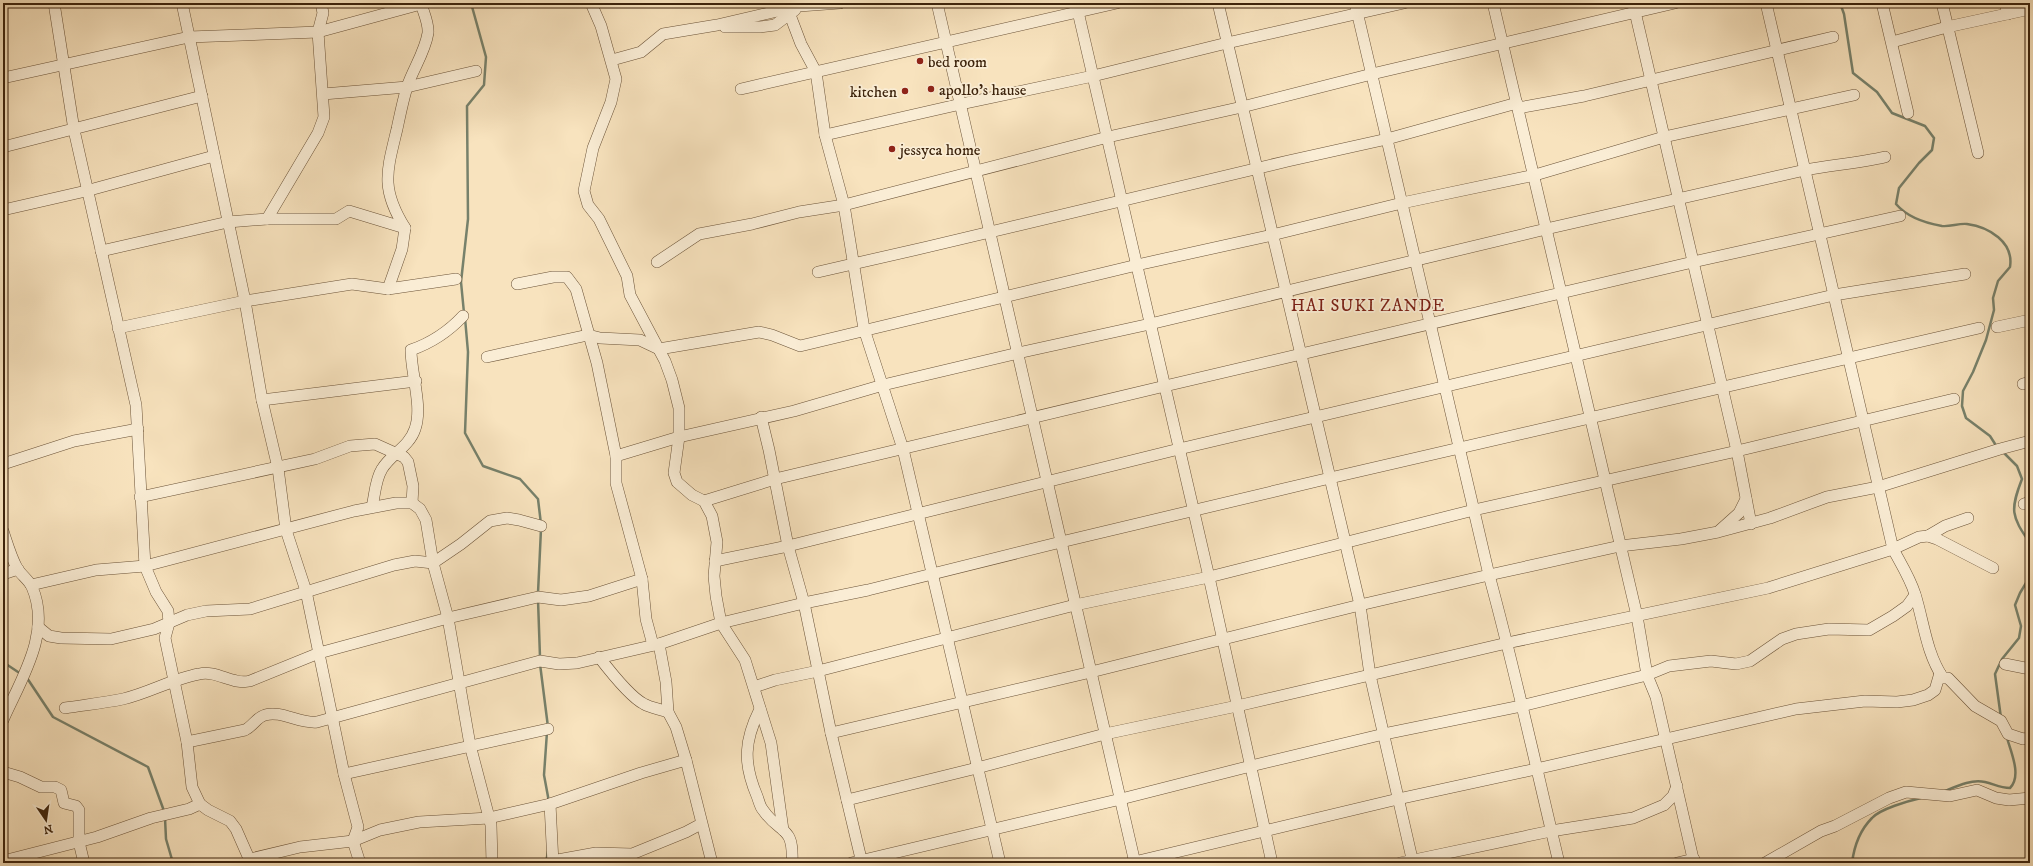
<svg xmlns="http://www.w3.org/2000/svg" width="2033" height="866" viewBox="0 0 2033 866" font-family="'IM FELL DW Pica',serif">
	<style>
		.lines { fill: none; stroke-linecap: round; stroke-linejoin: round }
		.stream { stroke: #77816b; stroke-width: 2.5 }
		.minor-casing { stroke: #6b5338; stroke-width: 12 }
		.minor { stroke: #faedd5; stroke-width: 11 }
		.poi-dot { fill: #8f2418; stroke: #faedd5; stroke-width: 1.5 }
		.labels { text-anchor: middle; stroke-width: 3.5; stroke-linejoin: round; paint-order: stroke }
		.poi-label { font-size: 16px; fill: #3c230c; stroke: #faedd5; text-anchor: start }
		.neighbourhood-label { font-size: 17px; letter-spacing: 1px; fill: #7a1f14; stroke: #faedd5 }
	</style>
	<rect width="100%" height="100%" fill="#f8e3be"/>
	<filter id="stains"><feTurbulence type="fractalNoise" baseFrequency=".005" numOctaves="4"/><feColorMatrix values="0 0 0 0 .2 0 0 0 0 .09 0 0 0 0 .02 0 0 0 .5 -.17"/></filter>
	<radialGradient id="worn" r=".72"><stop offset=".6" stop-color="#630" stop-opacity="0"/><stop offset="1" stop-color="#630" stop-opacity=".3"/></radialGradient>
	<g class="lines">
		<g class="stream">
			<path d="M1840,3L1844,14L1853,73L1877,92L1892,113L1925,126L1934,138L1932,150L1919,163L1899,188L1896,204C1907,217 1925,223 1942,226C1950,227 1959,223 1967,224C1989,227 2014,242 2010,267L1998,281L1993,298L1994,310L1986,340L1973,372L1963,391L1962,406L1966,418L1990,436L1997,447"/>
			<path d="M464,313L461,282L468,219L467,106L484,85L486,57L471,3"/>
			<path d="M465,318L468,352L465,433L483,466L520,479L538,499L541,524"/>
			<path d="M2002,451L2017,466L2022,479C2010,510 2011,516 2030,543"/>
			<path d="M538,593L541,529"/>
			<path d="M538,600L540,657"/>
			<path d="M3,662L21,674"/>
			<path d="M540,664L548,727"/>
			<path d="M27,678L53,717L148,767L164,811"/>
			<path d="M2001,718L1995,674L2002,659L2019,638L2021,626L2015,605L2020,593L2026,583L2030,567"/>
			<path d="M547,732L544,775L549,802"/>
			<path d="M1945,791C1957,786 1971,779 1985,782C1994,784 2000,788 2010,788C2022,776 2011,752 2007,738"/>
			<path d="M165,818L166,839L173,863"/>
			<path d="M546,863L548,851"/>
			<path d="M1852,863C1854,847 1860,830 1872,818C1880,809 1908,801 1921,798"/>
		</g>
		<defs>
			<g id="minor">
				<path d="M54,3L74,130L136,405L145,566L156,592L168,611L169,623L165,638L187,742L192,787L200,804L208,810L230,821L236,829L251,863"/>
				<path d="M182,3L245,301L262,400L278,468L286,530L306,591L344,774L358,827L353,841L360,863"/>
				<path d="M591,3L601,26L616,79L611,102L593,148L584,191L588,205L599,219L627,276L630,295L665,361L672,380L679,408V437L674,473L677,482L692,495L704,501L712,516L717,542L714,576L716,596L721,623L745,660L771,743L783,830"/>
				<path d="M937,3L1135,863"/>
				<path d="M1076,3L1209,577L1272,863"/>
				<path d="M1218,3L1360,605L1370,675L1413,863"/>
				<path d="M1355,3L1489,575C1515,670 1536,767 1559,863"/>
				<path d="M1493,3L1637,616L1647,675L1656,697L1694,863"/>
				<path d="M1633,3L1737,451L1751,524"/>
				<path d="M1766,3L1893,549C1901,564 1910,578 1915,594C1924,623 1926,652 1943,678H1948L1975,706L2001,721L2008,734L2023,739L2030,738"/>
				<path d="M1882,3L1908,113"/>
				<path d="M1942,3L1978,153"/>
				<path d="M2005,3L2008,14"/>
				<path d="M790,15L801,44L816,72L825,135"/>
				<path d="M725,27H760L775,25L795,10"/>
				<path d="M1892,42L1947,27L2030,9"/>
				<path d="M612,60L641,52L663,34L717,25L799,6L840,3"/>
				<path d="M3,78L189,37L318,32L421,4"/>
				<path d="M741,89L1117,3"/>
				<path d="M323,94L407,87L476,71"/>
				<path d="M1518,108L1584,96L1833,37"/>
				<path d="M3,147L202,96"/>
				<path d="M3,210L86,191L214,156"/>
				<path d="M267,219L318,133L324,117L318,32L323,13L321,3"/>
				<path d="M101,251L228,222L267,219H336L349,211L405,228"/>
				<path d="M657,262L699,234L752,224L799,212L844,205L1108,137L1242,107L1372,74L1675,3"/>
				<path d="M818,272L927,247L1288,161L1387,139L1517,103"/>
				<path d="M517,284L553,277H567L576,289L597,363L616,456V483L642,579L646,619L653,645"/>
				<path d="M388,289L402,249L405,228C380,188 387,171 397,129C400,115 403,100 407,87C413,69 425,52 428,33C429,23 423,12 421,3"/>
				<path d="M1997,327L2030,320"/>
				<path d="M118,328L245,301L352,284L388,289L456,279"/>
				<path d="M487,357L588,335L600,338L640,340L659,349L759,332L772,335L800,346L1137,265L1272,235L1402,203L1535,175L1664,137L1854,95"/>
				<path d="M2023,384L2030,382"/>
				<path d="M262,400L416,381"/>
				<path d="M761,417L769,450L788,546L804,603L831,733L862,863"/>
				<path d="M616,456L679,437L794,411L883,385L1018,353L1150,324L1546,229L1805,170C1831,165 1859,163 1885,157"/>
				<path d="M3,464L74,441L138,429"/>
				<path d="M140,497L315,459L350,446L375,444L404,457L408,462L413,486L412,503"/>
				<path d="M704,501L775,479L1165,386L1693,262L1900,216"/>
				<path d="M2024,504L2030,502"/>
				<path d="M372,507C375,495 375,480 382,469C391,454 409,447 415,429C423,407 411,374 411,350C431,343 449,331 463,316"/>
				<path d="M1720,530L1739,513L1746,499"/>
				<path d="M3,531C7,543 11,557 17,568C21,575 29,580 32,587C52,633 21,679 3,720"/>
				<path d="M1928,536L1945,526L1968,518"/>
				<path d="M715,561L788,546L1179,449L1834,295L1965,274"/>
				<path d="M3,574L18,569"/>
				<path d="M31,585L96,570L145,566L354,511L396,503H412L420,509L426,520L433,563L448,618L470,745L491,825L492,863"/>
				<path d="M38,627L49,636L61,638L111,639L154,629L187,615L206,611L250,609L394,565L415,561L433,563L461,544L490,521L507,518L519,520L541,526"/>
				<path d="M659,644L666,682L668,712L676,727L686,760L712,863"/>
				<path d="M599,657C609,670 630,697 644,704C651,708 660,709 668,712"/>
				<path d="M2005,664L2030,669"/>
				<path d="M754,687L775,680L818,671L1075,605L1209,577L1474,510L1737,451L1954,399"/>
				<path d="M65,708C84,705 104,703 123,699C149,693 172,679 199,674C217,670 232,685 250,681L319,653L448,618L538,597L561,600L589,596L642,579"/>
				<path d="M760,709C744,741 743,763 757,796C759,801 760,807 763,810C780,835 794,824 792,863"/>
				<path d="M831,733L1091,672L1360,605L1489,575L1620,546L1681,539L1718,532L1770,518L1827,497L1878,487L2000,449L2030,441"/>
				<path d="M187,742L245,730C253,726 257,717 265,715C281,710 300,724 317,722L540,661L559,664L577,663L659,644L721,623L804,603L868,590L1061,542L1330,478L1979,328"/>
				<path d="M3,772L20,777L41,787H55L61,790L64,803L76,806L79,810V842L84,863"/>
				<path d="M344,774L548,729"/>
				<path d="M847,800L977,768L1105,734L1237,706L1507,643L1768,588L1893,549L1919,537L1928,536L1937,539L1993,568"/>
				<path d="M550,804L553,863"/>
				<path d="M250,859L300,847L353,841L380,830L419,822L489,818L550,804L641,773L686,760"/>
				<path d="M3,861L97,837L151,818L189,809L200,804"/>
				<path d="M552,861L596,853L632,854L686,832L701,824"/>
				<path d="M851,863L1121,799L1251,766L1384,734L1521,706L1647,675L1669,666L1711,661L1736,664L1750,661L1782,639L1796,634L1829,629L1869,630L1893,616L1907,606L1915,595"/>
				<path d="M1000,863L903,449L864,329L844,205L825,135L961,104L1093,76L1227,43L1404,3"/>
				<path d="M1130,863L1398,799L1536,769L1796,709L1865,701L1897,702L1913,700L1928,695L1935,690L1940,673"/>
				<path d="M1400,863L1551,831L1633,818L1664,805L1673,796L1677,786"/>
				<path d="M1677,863L1694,859"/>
				<path d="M1765,863L1821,831L1835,826L1889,798L1906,792L1950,796L1977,790L1996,798L2009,800L2030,798"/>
			</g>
		</defs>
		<use href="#minor" class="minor-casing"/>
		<use href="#minor" class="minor"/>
	</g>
	<g class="poi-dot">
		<circle cx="920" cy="61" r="4"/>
		<circle cx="931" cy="89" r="4"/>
		<circle cx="905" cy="91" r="4"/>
		<circle cx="892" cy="149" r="4"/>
	</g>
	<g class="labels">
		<g class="poi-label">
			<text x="928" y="67">bed room</text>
			<text x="939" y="95">apollo's hause</text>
			<text x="897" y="97" text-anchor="end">kitchen</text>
			<text x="900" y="155">jessyca home</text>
		</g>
		<g class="neighbourhood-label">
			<text x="1368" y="311">HAI SUKI ZANDE</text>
		</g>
	</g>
	<rect width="2033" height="866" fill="none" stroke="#f8e3be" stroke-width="16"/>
	<rect x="4" y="4" width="2025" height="858" fill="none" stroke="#3c230c" stroke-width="2"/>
	<rect x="8" y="8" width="2017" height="850" fill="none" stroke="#3c230c"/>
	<g transform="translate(46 820) rotate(167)" stroke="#faedd5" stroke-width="3" paint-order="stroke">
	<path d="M0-3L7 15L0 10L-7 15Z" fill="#3c230c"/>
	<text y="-6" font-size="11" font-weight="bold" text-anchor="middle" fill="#3c230c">N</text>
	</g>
	<rect width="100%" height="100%" filter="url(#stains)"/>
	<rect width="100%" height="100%" fill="url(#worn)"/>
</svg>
